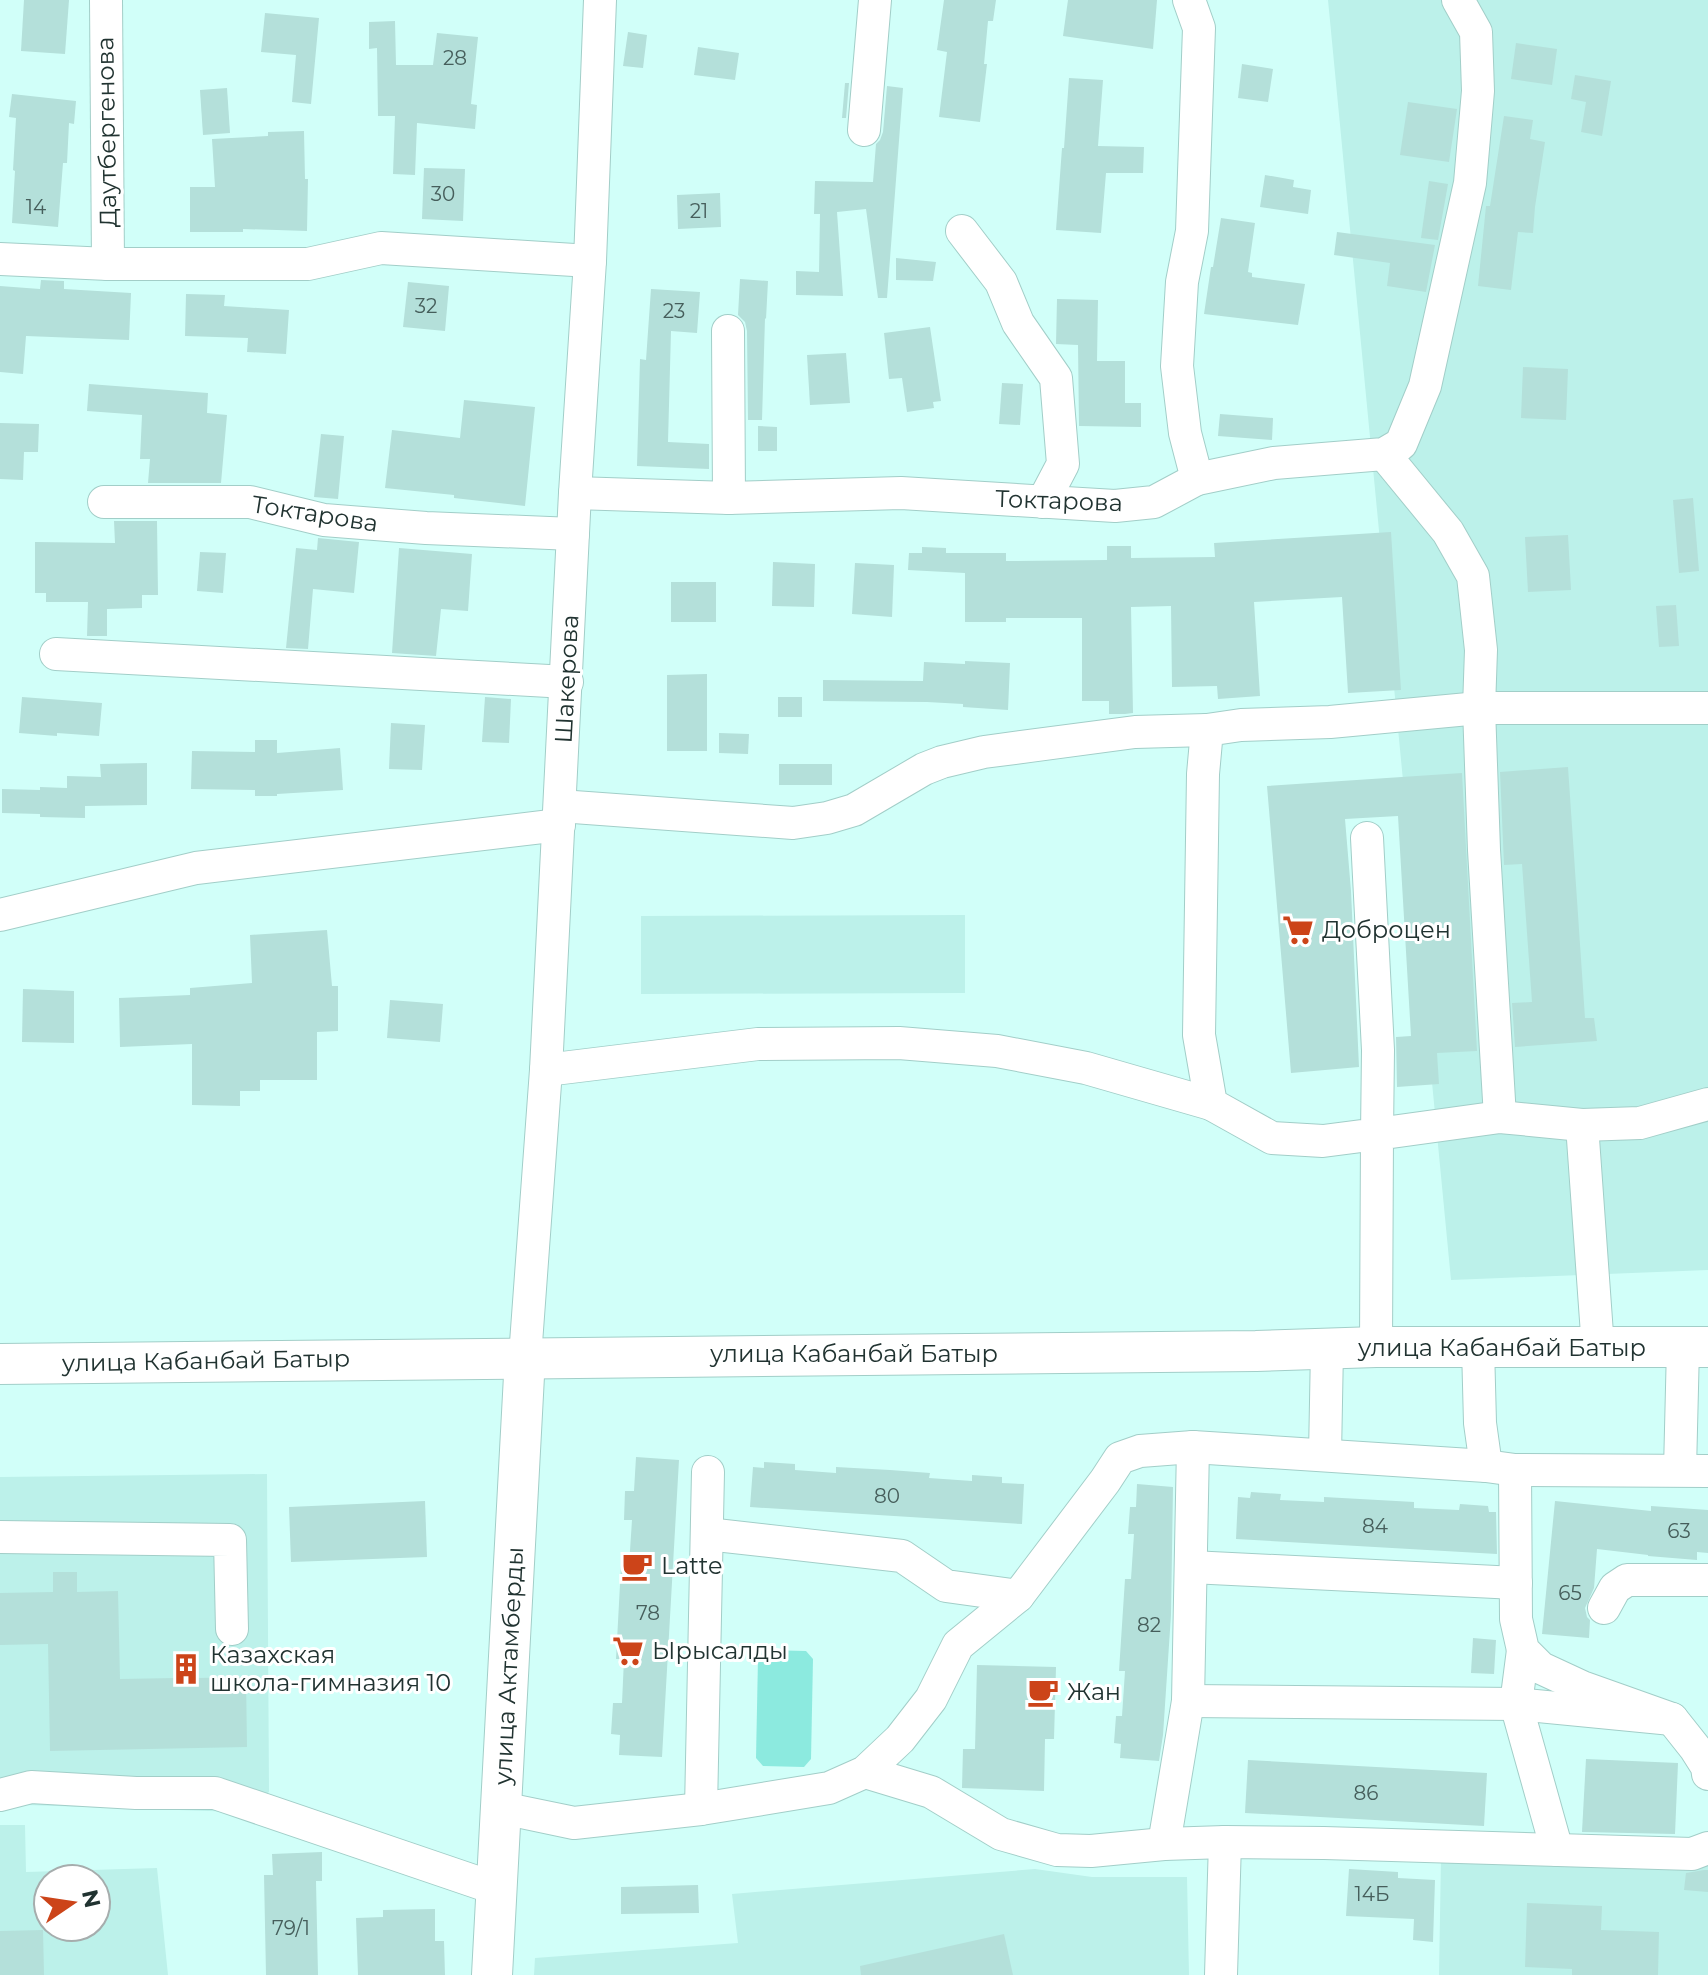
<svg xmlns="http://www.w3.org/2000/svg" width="1708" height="1975" viewBox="0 0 1708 1975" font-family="Montserrat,sans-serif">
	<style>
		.built { fill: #bcf1ea; fill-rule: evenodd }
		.green { fill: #8ceadf }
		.building { fill: #b4e0da }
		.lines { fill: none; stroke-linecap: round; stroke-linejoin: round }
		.minor-casing { stroke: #a2cec8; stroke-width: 34 }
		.major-casing { stroke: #a2cec8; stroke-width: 42 }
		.minor { stroke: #fff; stroke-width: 32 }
		.major { stroke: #fff; stroke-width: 40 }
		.labels { text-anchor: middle; stroke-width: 6; stroke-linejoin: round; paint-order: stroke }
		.number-label { font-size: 20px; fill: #465e5b }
		.street-label { font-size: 24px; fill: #213331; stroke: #fff }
		.poi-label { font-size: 24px; fill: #213331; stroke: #fff; text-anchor: start }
	</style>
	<rect width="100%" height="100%" fill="#d1fff9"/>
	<g class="built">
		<path d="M1328,0H1708V1270L1451,1280Z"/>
		<path d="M965,915V993L641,994V916Z"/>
		<path d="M267,1474L269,1792L239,1812L27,1805L0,1802V1477Z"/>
		<path d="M0,1825H25L26,1872L157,1868L168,1975H0ZM48,1879H96V1927H48Z"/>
		<path d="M1441,1858L1708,1862V1975H1439Z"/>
		<path d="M1035,1869L1092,1877H1187L1189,1975H534L535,1958L738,1943L732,1894Z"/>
	</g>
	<path class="green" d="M765,1650L806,1651L813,1659L811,1759L804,1767L763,1766L756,1758L758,1658Z"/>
	<g class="building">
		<path d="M24,0H69L65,54L21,51Z"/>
		<path d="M944,0H996L993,21H988L984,64H987L980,122L939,117L947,52L937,50Z"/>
		<path d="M1068,0H1157L1153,49L1063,36Z"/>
		<path d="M265,13L319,18L311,104L292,102L296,55L261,52Z"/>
		<path d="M395,21L396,65H433L437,33L478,37L471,104L477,105L475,129L417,123L415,175L393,174L395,116H378L377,48L369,49V22Z"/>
		<path d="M628,32L647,35L643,68L623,66Z"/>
		<path d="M1516,43L1557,49L1552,85L1511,79Z"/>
		<path d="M698,47L739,53L735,80L694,75Z"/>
		<path d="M1242,64L1273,69L1268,102L1238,98Z"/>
		<path d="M1575,75L1611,81L1602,136L1581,132L1586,102L1571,99Z"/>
		<path d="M1069,78L1103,80L1098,146L1144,147L1143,173H1106L1101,233L1056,230L1062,148H1064Z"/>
		<path d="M845,83H849L846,118H842Z"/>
		<path d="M887,86L903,88L887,298H878L866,209L837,212L843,296L796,295V271L819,272L820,214H814L815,181L873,182L876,144L880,140L883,132Z"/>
		<path d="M227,88L230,133L203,135L200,90Z"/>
		<path d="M12,94L76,101L74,124L69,123L67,163H63L58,227L12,223L15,171L13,170L16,118L9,117Z"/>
		<path d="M1408,102L1457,109L1449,162L1400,155Z"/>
		<path d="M1504,116L1533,120L1530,139L1545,142L1535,207L1533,233L1518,232L1511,290L1478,286L1486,206H1490Z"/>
		<path d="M304,131L305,179H308L307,231L243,229V232H190V187H215L212,139L268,136V132Z"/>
		<path d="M424,168L465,169L463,221L422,219Z"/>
		<path d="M1265,175L1294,180L1293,187L1311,190L1308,214L1260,207Z"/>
		<path d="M1429,181L1448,184L1438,240L1421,238Z"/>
		<path d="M720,193L721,227L678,229L677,195Z"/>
		<path d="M1221,218L1255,223L1248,272L1252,273V277L1305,284L1298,325L1204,314L1211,267H1213Z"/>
		<path d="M1337,232L1435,245L1426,292L1387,286L1390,263L1334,255Z"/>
		<path d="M896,258L936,262L933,281L896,280Z"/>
		<path d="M740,279L768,281L766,319L765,318L762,420H748L747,331L745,322L738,315Z"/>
		<path d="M41,280L64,281V289L131,293L129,340L26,336L23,374L0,372V286L40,289Z"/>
		<path d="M408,282L449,286L445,331L403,327Z"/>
		<path d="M651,289L700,292L697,333L671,331L668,442L709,444V469L637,466L640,359L646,360Z"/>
		<path d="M186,294L225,295L224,306L289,310L286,354L247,352L248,338L185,336Z"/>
		<path d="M1057,299L1098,300L1097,361H1125V403H1141V427L1079,426L1078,345L1056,344Z"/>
		<path d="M930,327L941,401L933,402L934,408L907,412L902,378L889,379L884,333Z"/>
		<path d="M846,353L850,403L810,405L807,355Z"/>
		<path d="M1523,367L1568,369L1566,420L1521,418Z"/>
		<path d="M1002,383L1023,384L1020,425L999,424Z"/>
		<path d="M89,384L208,393L207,413L227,415L221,483H148L150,459H140L142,415L87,411Z"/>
		<path d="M464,400L535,407L525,506L454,498V495L385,488L392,430L460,438Z"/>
		<path d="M1220,414L1273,418L1272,440L1218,436Z"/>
		<path d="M0,423L39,424L38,452H24L23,480L0,479Z"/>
		<path d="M758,426L777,427V451H758Z"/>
		<path d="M321,434L344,436L338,499L314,497Z"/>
		<path d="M1693,498L1699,571L1679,573L1673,500Z"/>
		<path d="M114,521H157L158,595H142V608L107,609V636H87L88,602H46V593H35V542L115,543Z"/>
		<path d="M1391,532L1401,690L1348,693L1342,597L1254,602L1260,696L1218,699L1217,686L1172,687L1171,606L1131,607L1133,713L1125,714H1109V701H1082V618H1006V622H965V573L908,570L909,553H922V547L946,548V553H1006V561L1107,560V546H1131V558L1215,557L1214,543Z"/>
		<path d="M1568,535L1571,590L1528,592L1525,537Z"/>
		<path d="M318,538L359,542L354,593L313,589L308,649L286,648L296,548L317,550Z"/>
		<path d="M399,548L472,554L468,611L441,609L436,656L392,653Z"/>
		<path d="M200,552L226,553L223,593L197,591Z"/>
		<path d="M773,562L815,564L814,607L772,606Z"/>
		<path d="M855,563L894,565L892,617L852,614Z"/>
		<rect x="671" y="582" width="45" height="40"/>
		<path d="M1676,605L1679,646L1659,647L1656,606Z"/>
		<path d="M965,661L1010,663L1008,710L963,707V704L927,702L823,701V680L923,681L924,662L965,664Z"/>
		<path d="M707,674V751H667V675Z"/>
		<path d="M22,697L102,703L99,736L57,733V736L19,733Z"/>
		<path d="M485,697L511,699L509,743L482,742Z"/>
		<rect x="778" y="697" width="24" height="20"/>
		<path d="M391,723L425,725L422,770L389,769Z"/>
		<path d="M719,733L749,734L748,754L719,753Z"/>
		<path d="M255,740H277V753L340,748L343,790L277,794V796H255V790L191,789L192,751L255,752Z"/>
		<path d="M147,763V805L85,806V818L40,817V814L2,813V789L40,790V787L67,788V776L101,777L100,764Z"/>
		<rect x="779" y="764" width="53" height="21"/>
		<path d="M1568,767L1585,1018H1594L1597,1041L1515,1047L1512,1003L1532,1002L1522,864L1504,865L1500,772Z"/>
		<path d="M1462,773L1477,1051L1437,1053L1439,1084L1397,1087L1396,1037L1411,1036L1398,816L1345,819L1351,891L1359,1067L1291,1073L1267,786Z"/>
		<path d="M327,930L332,986H338V1031L317,1032V1080H260V1091H240V1106L192,1105V1044L120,1047L119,998L190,995V988L252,983L250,935Z"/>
		<path d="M23,989L74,991V1043L22,1042Z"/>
		<path d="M390,1000L443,1004L440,1042L387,1038Z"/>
		<path d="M636,1457L679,1460L662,1757L619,1755L620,1735L611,1734L613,1703H622L624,1659H616L621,1566H629L632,1520H624L625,1491H634Z"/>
		<path d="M764,1462L795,1464V1470L836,1473V1467L890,1470L930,1473L929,1478L972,1481V1475L1002,1477V1483L1024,1484L1022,1524L750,1507L753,1467L764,1468Z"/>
		<path d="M1137,1484L1173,1487L1171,1615L1163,1735L1159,1761L1120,1758L1121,1744L1114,1743L1116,1716H1122L1125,1671H1119L1125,1579H1131L1134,1534H1128L1130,1507H1136Z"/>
		<path d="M1251,1492L1281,1494L1280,1500L1324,1502V1497L1414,1502V1508L1459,1510L1460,1504L1488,1506L1489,1512H1496L1497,1554L1236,1539L1238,1497L1250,1498Z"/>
		<path d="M425,1501L427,1557L291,1562L289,1507Z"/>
		<path d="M1555,1501L1651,1511V1506L1708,1510V1553L1697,1552V1560L1648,1556V1555L1597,1549L1594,1588L1585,1608L1587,1617L1590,1620L1589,1638L1542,1634Z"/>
		<path d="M53,1572H77V1592L118,1591L120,1679L175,1678V1661H198V1678L246,1677L247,1747L50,1751L48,1644L0,1645V1593L53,1592Z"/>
		<path d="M1473,1638L1496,1640L1494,1674L1471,1673Z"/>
		<path d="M977,1665L1056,1667L1054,1739H1045L1044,1791L962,1788L963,1749H975Z"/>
		<path d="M1586,1759L1678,1763L1675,1834L1582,1832Z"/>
		<path d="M1248,1760L1487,1773L1484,1826L1245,1813Z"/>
		<path d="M322,1852V1881H316L318,1975H266L264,1875H273L272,1854Z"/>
		<path d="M1349,1869L1398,1872V1878L1435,1880L1433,1942L1413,1940L1414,1919L1346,1916Z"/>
		<path d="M1704,1870H1708V1892L1684,1890L1686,1873Z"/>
		<path d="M698,1885L699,1913L621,1914V1887Z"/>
		<path d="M1527,1903L1602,1906L1601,1930L1659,1932L1658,1975H1572V1969L1525,1967Z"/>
		<path d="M435,1909V1941H444L445,1975H358L356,1918L383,1917V1910Z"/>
		<path d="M43,1930L44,1975H0V1931Z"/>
		<path d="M1004,1934L1013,1975H861L860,1966Z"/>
	</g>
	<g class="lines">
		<defs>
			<g id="minor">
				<path d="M106,0L108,264"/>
				<path d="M864,130L875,0"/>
				<path d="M962,231L1001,282L1018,323L1056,378L1063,464L1043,502"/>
				<path d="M0,259L108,264H308L381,248L590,261"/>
				<path d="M728,331L729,498"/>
				<path d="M1384,454L1448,532L1473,576L1481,650L1479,708L1484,850L1500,1117"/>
				<path d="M1197,479L1274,463L1384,454L1401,444L1425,386L1470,183L1478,91L1476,32L1458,0"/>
				<path d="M575,493L729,498L901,493L1115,506L1154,502L1197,479L1185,433L1177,366L1182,282L1192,231L1199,28L1189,0"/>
				<path d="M104,502H250L324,520L426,528L573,534"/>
				<path d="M56,654L567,682"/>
				<path d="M560,806L793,823L827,818L854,810L924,769L942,762L984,752L1135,732L1207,730"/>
				<path d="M1367,838L1378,1050L1377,1134L1323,1141L1272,1138L1211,1104L1199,1035L1203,774L1207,730L1241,725L1330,722L1479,708H1708"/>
				<path d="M0,915L196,868L559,825"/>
				<path d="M546,1070L758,1044L899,1043L997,1051L1086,1068L1211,1104"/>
				<path d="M1582,1125L1640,1123L1708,1104"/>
				<path d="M1376,1347L1377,1134L1500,1117L1582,1125L1598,1348"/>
				<path d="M1478,1347L1480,1423L1486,1466"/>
				<path d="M525,1357L546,1070L575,493L590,261L600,0"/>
				<path d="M1325,1455L1327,1349"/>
				<path d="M1515,1470L1516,1619L1523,1650L1541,1668L1582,1687L1672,1719L1695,1748L1707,1767L1708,1774"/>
				<path d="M1680,1470L1683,1347"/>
				<path d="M707,1534L902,1556L946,1586L1018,1596"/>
				<path d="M0,1537L230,1540L232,1629"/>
				<path d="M1191,1567L1516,1583"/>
				<path d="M1604,1608L1615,1588L1627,1580H1708"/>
				<path d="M1523,1650L1516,1704L1557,1850"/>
				<path d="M1188,1701L1516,1704L1672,1719"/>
				<path d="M865,1772L931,1792L1001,1834L1057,1850L1091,1851L1164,1844L1225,1842L1324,1843L1692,1854L1708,1848"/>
				<path d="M0,1795L31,1787L136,1793H215L497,1889"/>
				<path d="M502,1808L574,1823L701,1809L829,1788L865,1772L900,1739L931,1699L958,1645L1018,1596L1105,1481L1120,1458L1140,1451L1193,1447L1486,1466L1515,1470L1708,1471"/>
				<path d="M701,1809L708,1472"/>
				<path d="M1164,1844L1188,1701L1193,1447"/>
				<path d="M1221,1975L1225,1842"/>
			</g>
			<g id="major">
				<path d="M0,1364L1256,1351L1376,1347H1708"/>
				<path d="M492,1975L525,1357"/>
			</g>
		</defs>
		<use href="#minor" class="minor-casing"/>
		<use href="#major" class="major-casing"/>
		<use href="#minor" class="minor"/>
		<use href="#major" class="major"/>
	</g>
	<defs>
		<symbol id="supermarket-bare" viewBox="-9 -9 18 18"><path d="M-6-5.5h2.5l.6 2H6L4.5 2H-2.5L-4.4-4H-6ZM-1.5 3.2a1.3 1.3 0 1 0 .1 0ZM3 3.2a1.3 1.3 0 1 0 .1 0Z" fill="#cc4419" stroke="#fff" stroke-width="2.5" paint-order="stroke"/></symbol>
		<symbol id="cafe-bare" viewBox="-9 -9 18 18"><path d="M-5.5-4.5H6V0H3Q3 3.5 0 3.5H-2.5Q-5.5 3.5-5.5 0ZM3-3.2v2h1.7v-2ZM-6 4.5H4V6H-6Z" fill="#cc4419" stroke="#fff" stroke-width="2.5" paint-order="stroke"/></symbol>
		<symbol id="building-bare" viewBox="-9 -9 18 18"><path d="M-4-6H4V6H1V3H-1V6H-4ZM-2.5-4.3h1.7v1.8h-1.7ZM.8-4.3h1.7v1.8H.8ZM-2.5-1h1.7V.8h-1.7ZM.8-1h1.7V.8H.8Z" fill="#cc4419" stroke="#fff" stroke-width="2.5" paint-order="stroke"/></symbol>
	</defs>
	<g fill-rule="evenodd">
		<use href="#supermarket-bare" x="1276" y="908" width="44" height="44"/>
		<use href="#cafe-bare" x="615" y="1544" width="44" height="44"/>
		<use href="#supermarket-bare" x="606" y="1629" width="44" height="44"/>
		<use href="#building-bare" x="164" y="1647" width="44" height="44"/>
		<use href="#cafe-bare" x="1021" y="1670" width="44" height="44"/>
	</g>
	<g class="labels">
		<g class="number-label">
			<text x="455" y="65">28</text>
			<text x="443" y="201">30</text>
			<text x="36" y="214">14</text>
			<text x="699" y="218">21</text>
			<text x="426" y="313">32</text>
			<text x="674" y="318">23</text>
			<text x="887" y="1503">80</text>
			<text x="1375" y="1533">84</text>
			<text x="1679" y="1538">63</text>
			<text x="1570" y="1600">65</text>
			<text x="648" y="1620">78</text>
			<text x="1149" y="1632">82</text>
			<text x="1366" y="1800">86</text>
			<text x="1372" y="1901">14Б</text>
			<text x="291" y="1935">79/1</text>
		</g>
		<g class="street-label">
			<text transform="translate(107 132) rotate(-91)" y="8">Даутбергенова</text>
			<text transform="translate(1059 501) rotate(2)" y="8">Токтарова</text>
			<text transform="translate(315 514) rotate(9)" y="8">Токтарова</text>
			<text transform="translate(567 679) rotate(-87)" y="8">Шакерова</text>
			<text x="1502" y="1356">улица Кабанбай Батыр</text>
			<text x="854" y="1362">улица Кабанбай Батыр</text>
			<text transform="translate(206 1361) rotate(-1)" y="8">улица Кабанбай Батыр</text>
			<text transform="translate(509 1666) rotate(-87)" y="8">улица Актамберды</text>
		</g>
		<g class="poi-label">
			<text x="1322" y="938">Доброцен</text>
			<text x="661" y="1574">Latte</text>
			<text x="652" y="1659">Ырысалды</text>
			<text x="210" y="1663">Казахская<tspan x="210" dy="28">школа-гимназия 10</tspan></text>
			<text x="1067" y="1700">Жан</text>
		</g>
	</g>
	<g transform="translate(72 1903) rotate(77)"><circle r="38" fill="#ffffff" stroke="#a6adad" stroke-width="2"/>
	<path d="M0-6L14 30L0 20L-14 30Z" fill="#cc4419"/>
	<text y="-12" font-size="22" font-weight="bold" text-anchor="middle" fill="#213331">N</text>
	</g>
</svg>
